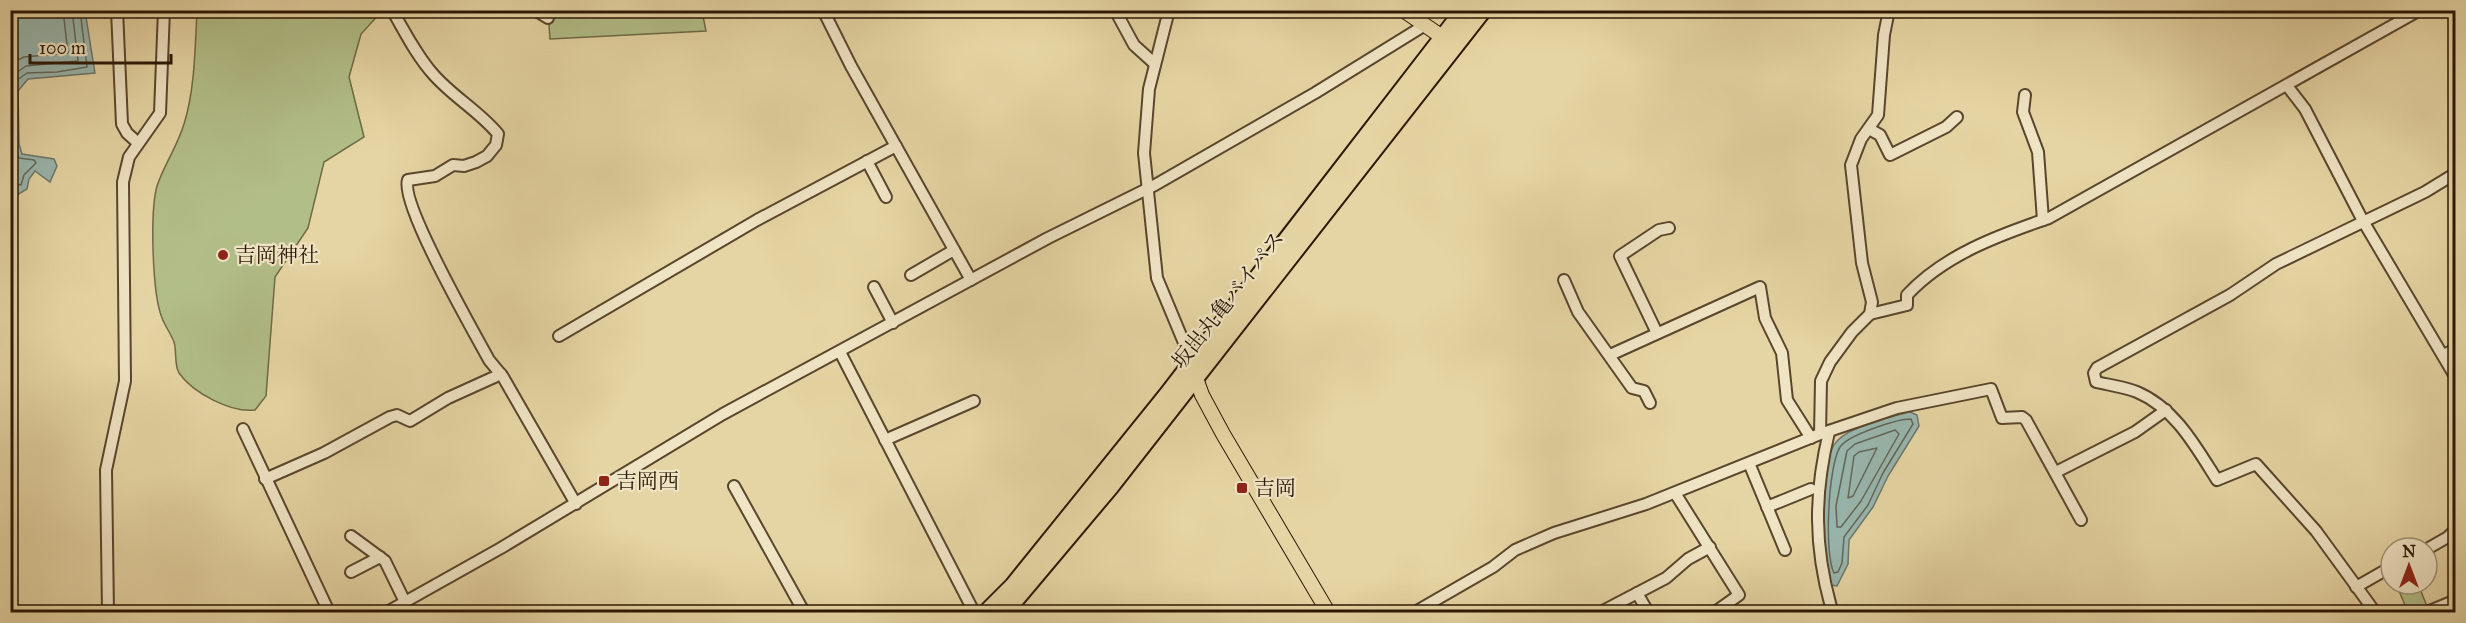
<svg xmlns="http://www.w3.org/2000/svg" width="2466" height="623" viewBox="0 0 2466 623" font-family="'IM FELL Great Primer','Noto Serif JP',serif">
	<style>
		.green { fill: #b2be88; stroke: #6e6a46; stroke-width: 1.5 }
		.water { fill: #99b7af; stroke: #6d776b; stroke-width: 1.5 }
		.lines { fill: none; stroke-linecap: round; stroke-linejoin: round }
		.shore { stroke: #62675a; stroke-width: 1.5 }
		.minor-casing { stroke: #59462d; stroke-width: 14 }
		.major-casing { stroke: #2a1705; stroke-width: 16 }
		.highway-casing { stroke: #2a1705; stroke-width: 20 }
		.minor { stroke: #efe4c4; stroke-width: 10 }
		.major { stroke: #e6d5a4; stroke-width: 14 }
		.highway { stroke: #e6d5a4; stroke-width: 16 }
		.poi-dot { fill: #8f2418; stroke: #efe4c4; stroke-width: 2 }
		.labels { text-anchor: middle; stroke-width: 4.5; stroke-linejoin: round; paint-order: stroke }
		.poi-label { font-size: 21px; fill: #2a1705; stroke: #efe4c4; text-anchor: start }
		.street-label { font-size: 21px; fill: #2a1705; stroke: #efe4c4 }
	</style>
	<rect width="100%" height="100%" fill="#e6d5a4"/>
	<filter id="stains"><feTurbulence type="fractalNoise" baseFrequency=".00333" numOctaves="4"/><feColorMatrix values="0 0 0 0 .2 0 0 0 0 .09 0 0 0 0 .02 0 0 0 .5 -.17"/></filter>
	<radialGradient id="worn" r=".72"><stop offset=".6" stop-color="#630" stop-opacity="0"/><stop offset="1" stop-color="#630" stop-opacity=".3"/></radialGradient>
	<g class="green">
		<path d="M197,11H382L361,34L349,77L364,137L324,162L308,228L275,277L266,396L255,410C231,413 193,393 179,373C174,365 177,352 174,342C171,334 165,326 162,318C152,293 150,211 157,186C164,165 178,145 184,124C195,89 195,47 197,11Z"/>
		<path d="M548,11H702L706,31L550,39Z"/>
		<path d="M2396,584H2418L2427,606L2426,610L2408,612Z"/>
	</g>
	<g class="water">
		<path d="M10,11H85L95,73L28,79L18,91L19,144L22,154L54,159L57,166L50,182L35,171L29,179L27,189L17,195L10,185Z"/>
		<path d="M1910,412L1917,415L1919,426L1888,476L1873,507L1849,540L1848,564L1837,586L1831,585C1822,558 1817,462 1837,441C1851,426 1890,417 1910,412Z"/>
	</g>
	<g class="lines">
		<g class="shore">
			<path d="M10,64L24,57L68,53L63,10"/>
			<path d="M10,77L26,66L78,61L72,10"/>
			<path d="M10,183L21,185L24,175L36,163L34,160L19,158L13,144L12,91L17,80L27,73L57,72L87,67L80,10"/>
			<path d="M1911,419L1913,424L1883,473L1868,505L1844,537L1842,563L1838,572L1834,573C1824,554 1828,466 1840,447C1848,435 1897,419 1911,419Z"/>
			<path d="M1895,430L1899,434L1861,501L1841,527H1837L1836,506L1847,451L1855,444Z"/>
			<path d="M1877,448L1853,496L1848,498L1854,456L1859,452Z"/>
		</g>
		<defs>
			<g id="minor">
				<path d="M117,10L122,124L127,133L138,143"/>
				<path d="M392,10C405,32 416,55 433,74C453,97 479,111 498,134L496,145L487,156L476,162L464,166L453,165L435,176L408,180C399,202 474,332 489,360L503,377L576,504"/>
				<path d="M535,10L548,18"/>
				<path d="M823,10L851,66L971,280"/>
				<path d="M1115,10L1134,45L1155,64"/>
				<path d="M1169,10L1149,89L1144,153L1157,278L1192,362"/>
				<path d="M2288,87L2305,109L2363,221L2456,378"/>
				<path d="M2025,95L2023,112L2038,152L2043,220"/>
				<path d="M1869,129L1880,135L1890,155L1946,127L1957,117"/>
				<path d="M867,161L886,197"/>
				<path d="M911,275L954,250"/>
				<path d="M1564,280L1578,312L1632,388L1644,391L1650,403"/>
				<path d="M874,287L893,323"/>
				<path d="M1870,314L1907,305V295C1944,255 1999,235 2049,218L2420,10"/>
				<path d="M1657,333L1620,256L1659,230L1669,228"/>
				<path d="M559,336L757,220L896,146"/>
				<path d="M840,352L974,612"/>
				<path d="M1610,355L1760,287L1765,318L1782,353L1787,400L1811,438"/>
				<path d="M2443,355L2456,349"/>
				<path d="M243,429L329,612"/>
				<path d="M1829,432C1814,494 1814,546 1831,607"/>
				<path d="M1820,434L1821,381L1830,362L1852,332L1870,314L1872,302L1862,263L1851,165L1861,139L1878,115L1884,35L1889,10"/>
				<path d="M885,440L974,401"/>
				<path d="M1749,463L1785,550"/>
				<path d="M2056,472L2135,432L2166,410"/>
				<path d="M265,479L324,453L390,417L397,415L410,421L448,398L501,374"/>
				<path d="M734,486L804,612"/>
				<path d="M1675,493L1739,595L1715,612"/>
				<path d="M1767,507L1811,489"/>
				<path d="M351,536L385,561L405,602"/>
				<path d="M2427,549L2448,537L2456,529"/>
				<path d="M351,572L380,557"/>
				<path d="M2356,587L2391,567"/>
				<path d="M1637,593L1648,612"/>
				<path d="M10,605L11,612"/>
				<path d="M108,612L106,470L125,381L123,182L129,157L160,113L164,10"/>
				<path d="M387,612L501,548L723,414L1048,238L1155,185L1315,93L1425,25"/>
				<path d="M1415,612L1493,567L1515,550L1554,533L1646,504L1820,434L1897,408L1991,389L2002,418L2022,417L2026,420L2081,520"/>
				<path d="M1601,612L1666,578L1688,559L1710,547"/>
				<path d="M2375,612L2316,531L2256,464L2217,480C2196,447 2175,408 2137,392C2125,387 2109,385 2096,382L2094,373L2097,368L2230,295L2276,264L2425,192L2456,173"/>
				<path d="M2427,612L2456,600"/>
			</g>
			<g id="major">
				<path d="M1403,10L1451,43"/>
				<path d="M1193,370L1202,395L1223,434L1328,612"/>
			</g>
			<g id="highway">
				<path d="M987,612L1013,586L1167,395L1464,10"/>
				<path d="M1005,612L1110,487L1483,10"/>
			</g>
		</defs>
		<use href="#minor" class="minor-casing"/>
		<use href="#major" class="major-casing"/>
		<use href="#highway" class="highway-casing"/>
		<use href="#minor" class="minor"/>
		<use href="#major" class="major"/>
		<use href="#highway" class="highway"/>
	</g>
	<g class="poi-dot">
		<circle cx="223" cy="255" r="6"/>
		<rect x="598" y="475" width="12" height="12" rx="3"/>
		<rect x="1236" y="482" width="12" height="12" rx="3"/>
	</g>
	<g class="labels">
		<g class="poi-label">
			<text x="235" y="262">吉岡神社</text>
			<text x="616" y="488">吉岡西</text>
			<text x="1254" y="495">吉岡</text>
		</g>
		<g class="street-label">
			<text transform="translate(1228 300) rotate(-52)" y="7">坂出丸亀バイパス</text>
		</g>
	</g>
	<rect width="2466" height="623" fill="none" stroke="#e6d5a4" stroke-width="36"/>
	<rect x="12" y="12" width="2442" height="599" fill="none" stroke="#2a1705" stroke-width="3"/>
	<rect x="18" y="18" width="2430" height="587" fill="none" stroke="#2a1705" stroke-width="1.5"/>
	<g transform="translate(2409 566)"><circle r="28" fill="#efe4c4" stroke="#a09278" stroke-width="1.5"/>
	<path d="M0-4.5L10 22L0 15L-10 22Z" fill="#8f2418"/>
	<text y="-9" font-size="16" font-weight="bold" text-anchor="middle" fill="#2a1705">N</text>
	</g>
	<path d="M30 54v9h141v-9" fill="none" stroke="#2a1705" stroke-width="3"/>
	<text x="39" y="54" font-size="18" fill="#2a1705" stroke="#efe4c4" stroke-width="4.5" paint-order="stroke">100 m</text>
	<rect width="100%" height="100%" filter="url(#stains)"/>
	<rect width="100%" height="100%" fill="url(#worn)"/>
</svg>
